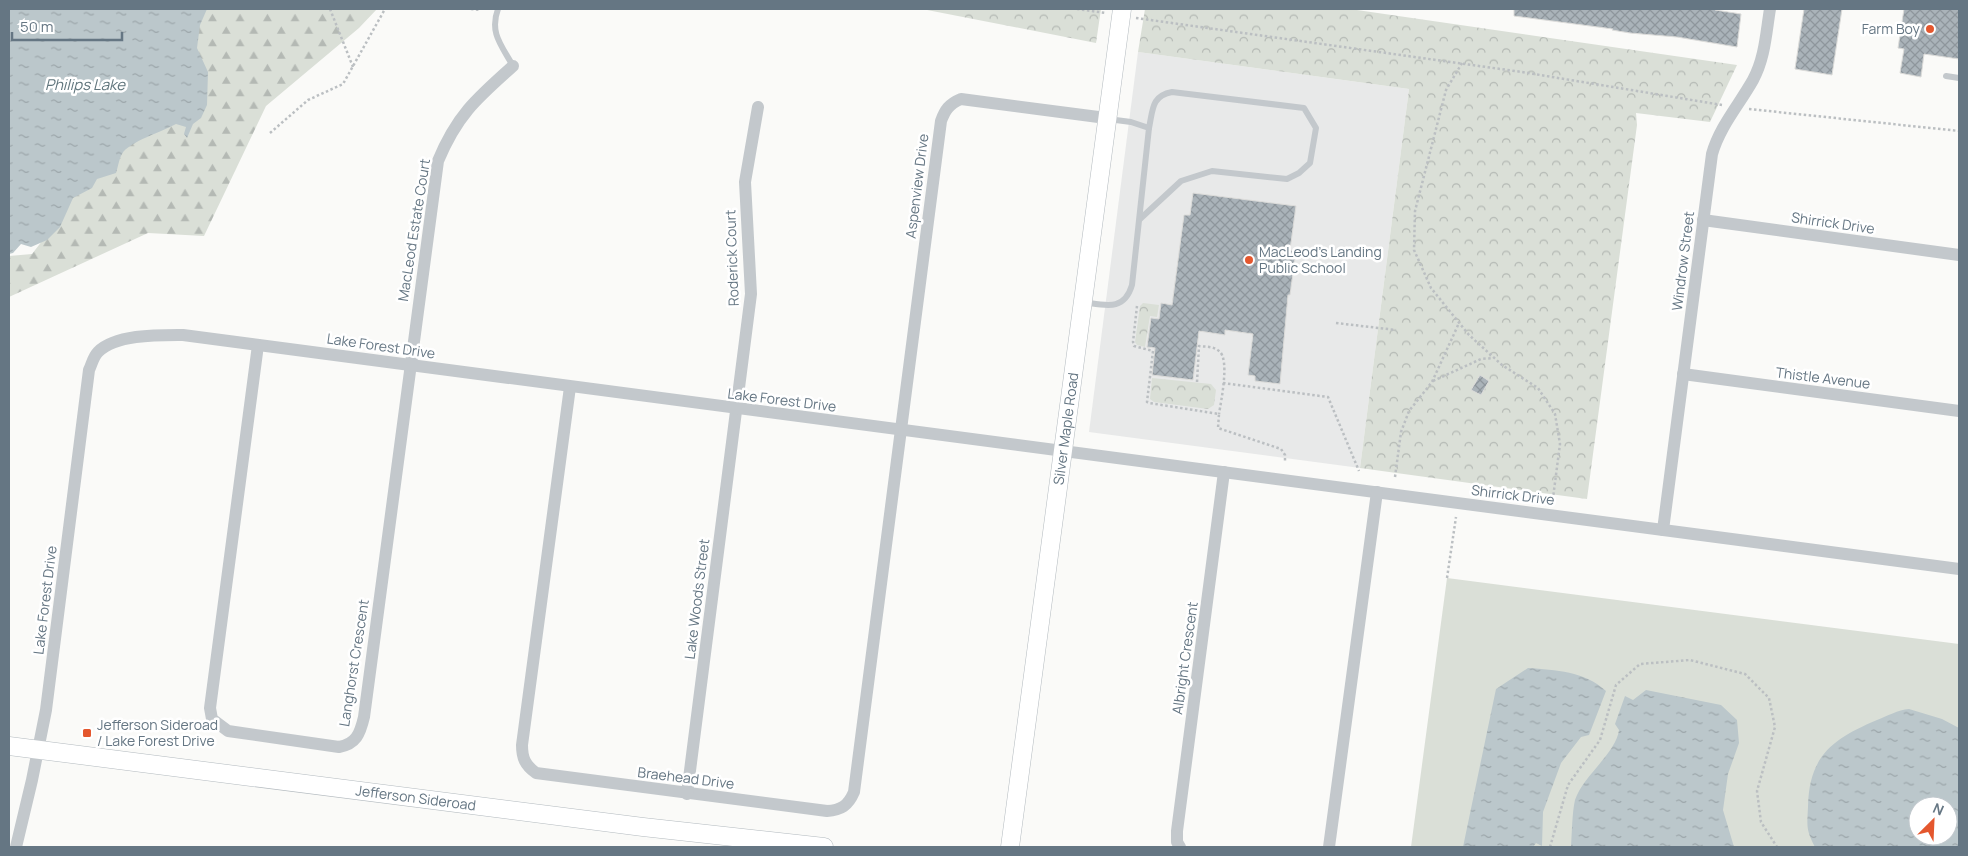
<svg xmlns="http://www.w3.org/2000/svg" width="1968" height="856" viewBox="0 0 1968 856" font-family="Manrope,sans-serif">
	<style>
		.built { fill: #e8e9e9 }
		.grass { fill: #dadfd7; fill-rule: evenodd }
		.forest { fill: url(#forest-firs) }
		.park { fill: url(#park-crowns) }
		.water { fill: url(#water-ripples); fill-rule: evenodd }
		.building { fill: url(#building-cross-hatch); stroke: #dcdcda }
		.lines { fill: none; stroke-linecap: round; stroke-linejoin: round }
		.secondary-casing { stroke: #b3babf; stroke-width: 19 }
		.path { stroke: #bbbfc2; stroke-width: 2.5; stroke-dasharray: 2.5 2.5; stroke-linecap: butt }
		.lane { stroke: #c3c8cc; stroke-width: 6 }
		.street { stroke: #c3c8cc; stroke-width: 12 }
		.secondary { stroke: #fff; stroke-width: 18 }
		.poi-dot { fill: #e4572e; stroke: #fff; stroke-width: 2 }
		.labels { text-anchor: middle; stroke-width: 5; stroke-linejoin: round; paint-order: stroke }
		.poi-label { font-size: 14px; fill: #657683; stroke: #fff; text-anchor: start }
		.street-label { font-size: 14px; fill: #657683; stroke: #fff }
		.water-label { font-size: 15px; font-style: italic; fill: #60757c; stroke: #fff }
	</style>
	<defs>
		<pattern id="forest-firs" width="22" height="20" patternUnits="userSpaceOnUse" patternTransform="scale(1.25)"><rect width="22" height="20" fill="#dadfd7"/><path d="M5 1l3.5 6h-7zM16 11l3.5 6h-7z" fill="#b4b9b4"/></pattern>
		<pattern id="park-crowns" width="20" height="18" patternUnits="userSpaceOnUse" patternTransform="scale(1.25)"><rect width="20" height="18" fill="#dadfd7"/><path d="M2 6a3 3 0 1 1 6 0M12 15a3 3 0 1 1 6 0" fill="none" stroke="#b4b9b4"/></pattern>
		<pattern id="water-ripples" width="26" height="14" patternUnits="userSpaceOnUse" patternTransform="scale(1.25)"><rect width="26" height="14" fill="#bbc7cb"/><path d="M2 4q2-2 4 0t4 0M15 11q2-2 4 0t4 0" fill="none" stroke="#9ca6aa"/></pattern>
		<pattern id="building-cross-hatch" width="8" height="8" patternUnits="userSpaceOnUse" patternTransform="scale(1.25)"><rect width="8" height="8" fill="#aab3b9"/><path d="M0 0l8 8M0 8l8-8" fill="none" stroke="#8e969c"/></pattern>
	</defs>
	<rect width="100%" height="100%" fill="#fafaf8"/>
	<path class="built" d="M1138,52L1409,89L1360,468L1089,432Z"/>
	<path class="grass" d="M1447,578L1959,644V847H1411ZM1918,806H1948V836H1918Z"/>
	<path class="forest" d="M194,9H377L359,28L266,106L204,236L148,233L9,297V256L32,254L66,210L87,166Z"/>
	<g class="park">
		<path d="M922,9H1101L1096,43Z"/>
		<path d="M1145,9H1350L1737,65L1710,122L1636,113L1637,125L1587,499L1360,468L1409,89L1138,52Z"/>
		<path d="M1143,303L1159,305L1157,317L1150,316L1145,347L1137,345L1135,342L1140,306Z"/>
		<path d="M1152,378L1211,384L1216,390L1214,405L1208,409L1154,402L1150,399Z"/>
	</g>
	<g class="water">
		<path d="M9,9H207L200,25L197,48L208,72L207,105L201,118L193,124L187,138L184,134L186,127L176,124C164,131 128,142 122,154C119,159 118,167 116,173L97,179L92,188L73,198L60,227L47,240L31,247L21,244L13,253L9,254Z"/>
		<path d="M1528,668C1556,670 1584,671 1606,691L1589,735L1581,737L1561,763L1543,812L1542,846L1536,843L1533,847H1463L1496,689Z"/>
		<path d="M1646,690L1721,705L1737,720L1739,743L1728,774L1723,810L1734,847H1571C1572,833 1572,813 1575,800C1583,776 1616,753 1619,730L1615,724L1625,696L1633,700Z"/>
		<path d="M1909,709L1942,719L1959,728V847H1815C1806,830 1807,826 1808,807C1809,756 1832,739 1877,720C1887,716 1898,710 1909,709ZM1918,806H1948V836H1918Z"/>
	</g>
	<g class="building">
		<path d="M1514,9H1716L1715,10L1741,14L1737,47L1677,37L1630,33L1612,30L1613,29L1514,16Z"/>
		<path d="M1804,9H1842L1832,75L1795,69Z"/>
		<path d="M1904,9H1959V59L1924,54L1921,77L1900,73L1904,49L1898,48Z"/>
		<path d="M1193,193L1296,206L1290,250L1296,251L1290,295H1288L1280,384L1255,381V376L1248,375L1253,334L1225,330V335L1199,331L1193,380L1152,375L1155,348L1147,347L1151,318L1159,319L1161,303L1172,305L1184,215H1190Z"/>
		<path d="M1480,375L1489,381L1481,395L1471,390Z"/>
	</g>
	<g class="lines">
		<defs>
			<g id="secondary">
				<path id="s1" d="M9,746L643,827L824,847"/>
				<path id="s2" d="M1010,847L1122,9"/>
			</g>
		</defs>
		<use href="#secondary" class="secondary-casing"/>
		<g class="path">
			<path d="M330,9L353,67"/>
			<path d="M471,9L480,10"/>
			<path d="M1077,9L1106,13"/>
			<path d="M1136,18L1522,72L1722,105"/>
			<path d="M1462,63L1446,90L1415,211L1414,250L1431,288L1469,335L1502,365L1538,388L1555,414L1560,444L1553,498"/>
			<path d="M1749,109L1959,131"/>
			<path d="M270,133L308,100L343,84L385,9"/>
			<path d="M1137,306L1133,342L1134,346L1153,351L1147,402L1149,403L1219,414L1218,428L1281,449L1285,455V462"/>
			<path d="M1336,323L1396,330"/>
			<path d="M1433,381L1481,359L1493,358"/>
			<path d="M1197,382L1199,346C1206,347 1213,346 1219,351C1230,359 1221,401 1219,414"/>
			<path d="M1223,383L1328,397L1359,471"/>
			<path d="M1395,477L1401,432L1409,411L1432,382L1459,323"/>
			<path d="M1447,578L1456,517"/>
			<path d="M1550,847L1568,785L1600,740L1616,685L1640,664L1690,660L1745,674L1769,698L1775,727L1757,791L1761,822L1777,847"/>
		</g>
		<g class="lane">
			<path d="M498,9C489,33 502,46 513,66"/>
			<path d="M1946,76L1959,78"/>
			<path d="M1140,219L1181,181L1212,171L1287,179L1299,173L1310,163L1316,128L1304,108L1172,92C1151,96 1153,110 1149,128"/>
			<path d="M1083,302C1105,305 1124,312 1132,285L1149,128L1131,122L1108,119"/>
		</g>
		<g class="street">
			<path d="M1703,220L1959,255"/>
			<path d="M258,345L210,708L212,719L228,731L339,747C356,744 360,734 364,717L438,161C457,115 477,98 513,66"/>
			<path d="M1683,374L1959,411"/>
			<path d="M570,387L522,745C522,758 525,765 536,773L827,811C841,810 848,806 854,792L941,121C945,110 949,104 961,99L1106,118"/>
			<path d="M1663,530L1712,154C1720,126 1739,105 1753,80C1765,58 1766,33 1770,9"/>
			<path d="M687,794L751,294L745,182L758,107"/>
			<path d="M16,847L32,780L46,710L89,370C92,364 93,357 98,352C116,334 159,335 183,335L1959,569"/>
			<path d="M1180,847L1177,842V831L1224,472"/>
			<path d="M1329,847L1377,492"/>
		</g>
		<use href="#secondary" class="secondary"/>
	</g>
	<g class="poi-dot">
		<circle cx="1930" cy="29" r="5"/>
		<circle cx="1249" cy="260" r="5"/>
		<rect x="82" y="728" width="10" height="10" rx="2.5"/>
	</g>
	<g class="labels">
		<g class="poi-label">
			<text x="1920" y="34" text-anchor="end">Farm Boy</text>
			<text x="1259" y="257">MacLeod's Landing<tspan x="1259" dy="16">Public School</tspan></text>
			<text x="97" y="730">Jefferson Sideroad<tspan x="97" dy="16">/ Lake Forest Drive</tspan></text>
		</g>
		<g class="street-label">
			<text transform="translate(917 186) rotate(-83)" y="5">Aspenview Drive</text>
			<text transform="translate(1833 223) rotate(8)" y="5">Shirrick Drive</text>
			<text transform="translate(414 230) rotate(-81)" y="5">MacLeod Estate Court</text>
			<text transform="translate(732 258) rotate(-92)" y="5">Roderick Court</text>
			<text transform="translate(1683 261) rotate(-83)" y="5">Windrow Street</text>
			<text transform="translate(381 346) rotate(8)" y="5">Lake Forest Drive</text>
			<text transform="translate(1823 378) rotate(7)" y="5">Thistle Avenue</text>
			<text transform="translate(782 400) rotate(7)" y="5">Lake Forest Drive</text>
			<text dy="5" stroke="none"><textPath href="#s2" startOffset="422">Silver Maple Road</textPath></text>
			<text transform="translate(1513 495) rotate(7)" y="5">Shirrick Drive</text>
			<text transform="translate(697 599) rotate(-83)" y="5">Lake Woods Street</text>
			<text transform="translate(45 600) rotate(-83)" y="5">Lake Forest Drive</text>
			<text transform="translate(1185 658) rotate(-82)" y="5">Albright Crescent</text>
			<text transform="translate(354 663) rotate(-81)" y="5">Langhorst Crescent</text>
			<text transform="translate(686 778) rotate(7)" y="5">Braehead Drive</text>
			<text dy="5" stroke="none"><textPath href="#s1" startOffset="410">Jefferson Sideroad</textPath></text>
		</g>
		<g class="water-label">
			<text x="85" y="90">Philips Lake</text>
		</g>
	</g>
	<rect width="1968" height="856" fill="none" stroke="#657683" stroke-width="20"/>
	<g transform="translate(1933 821) rotate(24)"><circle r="24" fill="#ffffff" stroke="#c1c8cd"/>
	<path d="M0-4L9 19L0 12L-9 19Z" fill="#e4572e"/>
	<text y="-8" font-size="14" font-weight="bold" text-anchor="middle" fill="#657683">N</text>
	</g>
	<path d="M12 32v8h110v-8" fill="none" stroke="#657683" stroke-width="2.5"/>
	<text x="20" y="32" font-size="15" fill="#657683" stroke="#ffffff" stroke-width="4" paint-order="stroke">50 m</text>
</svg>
